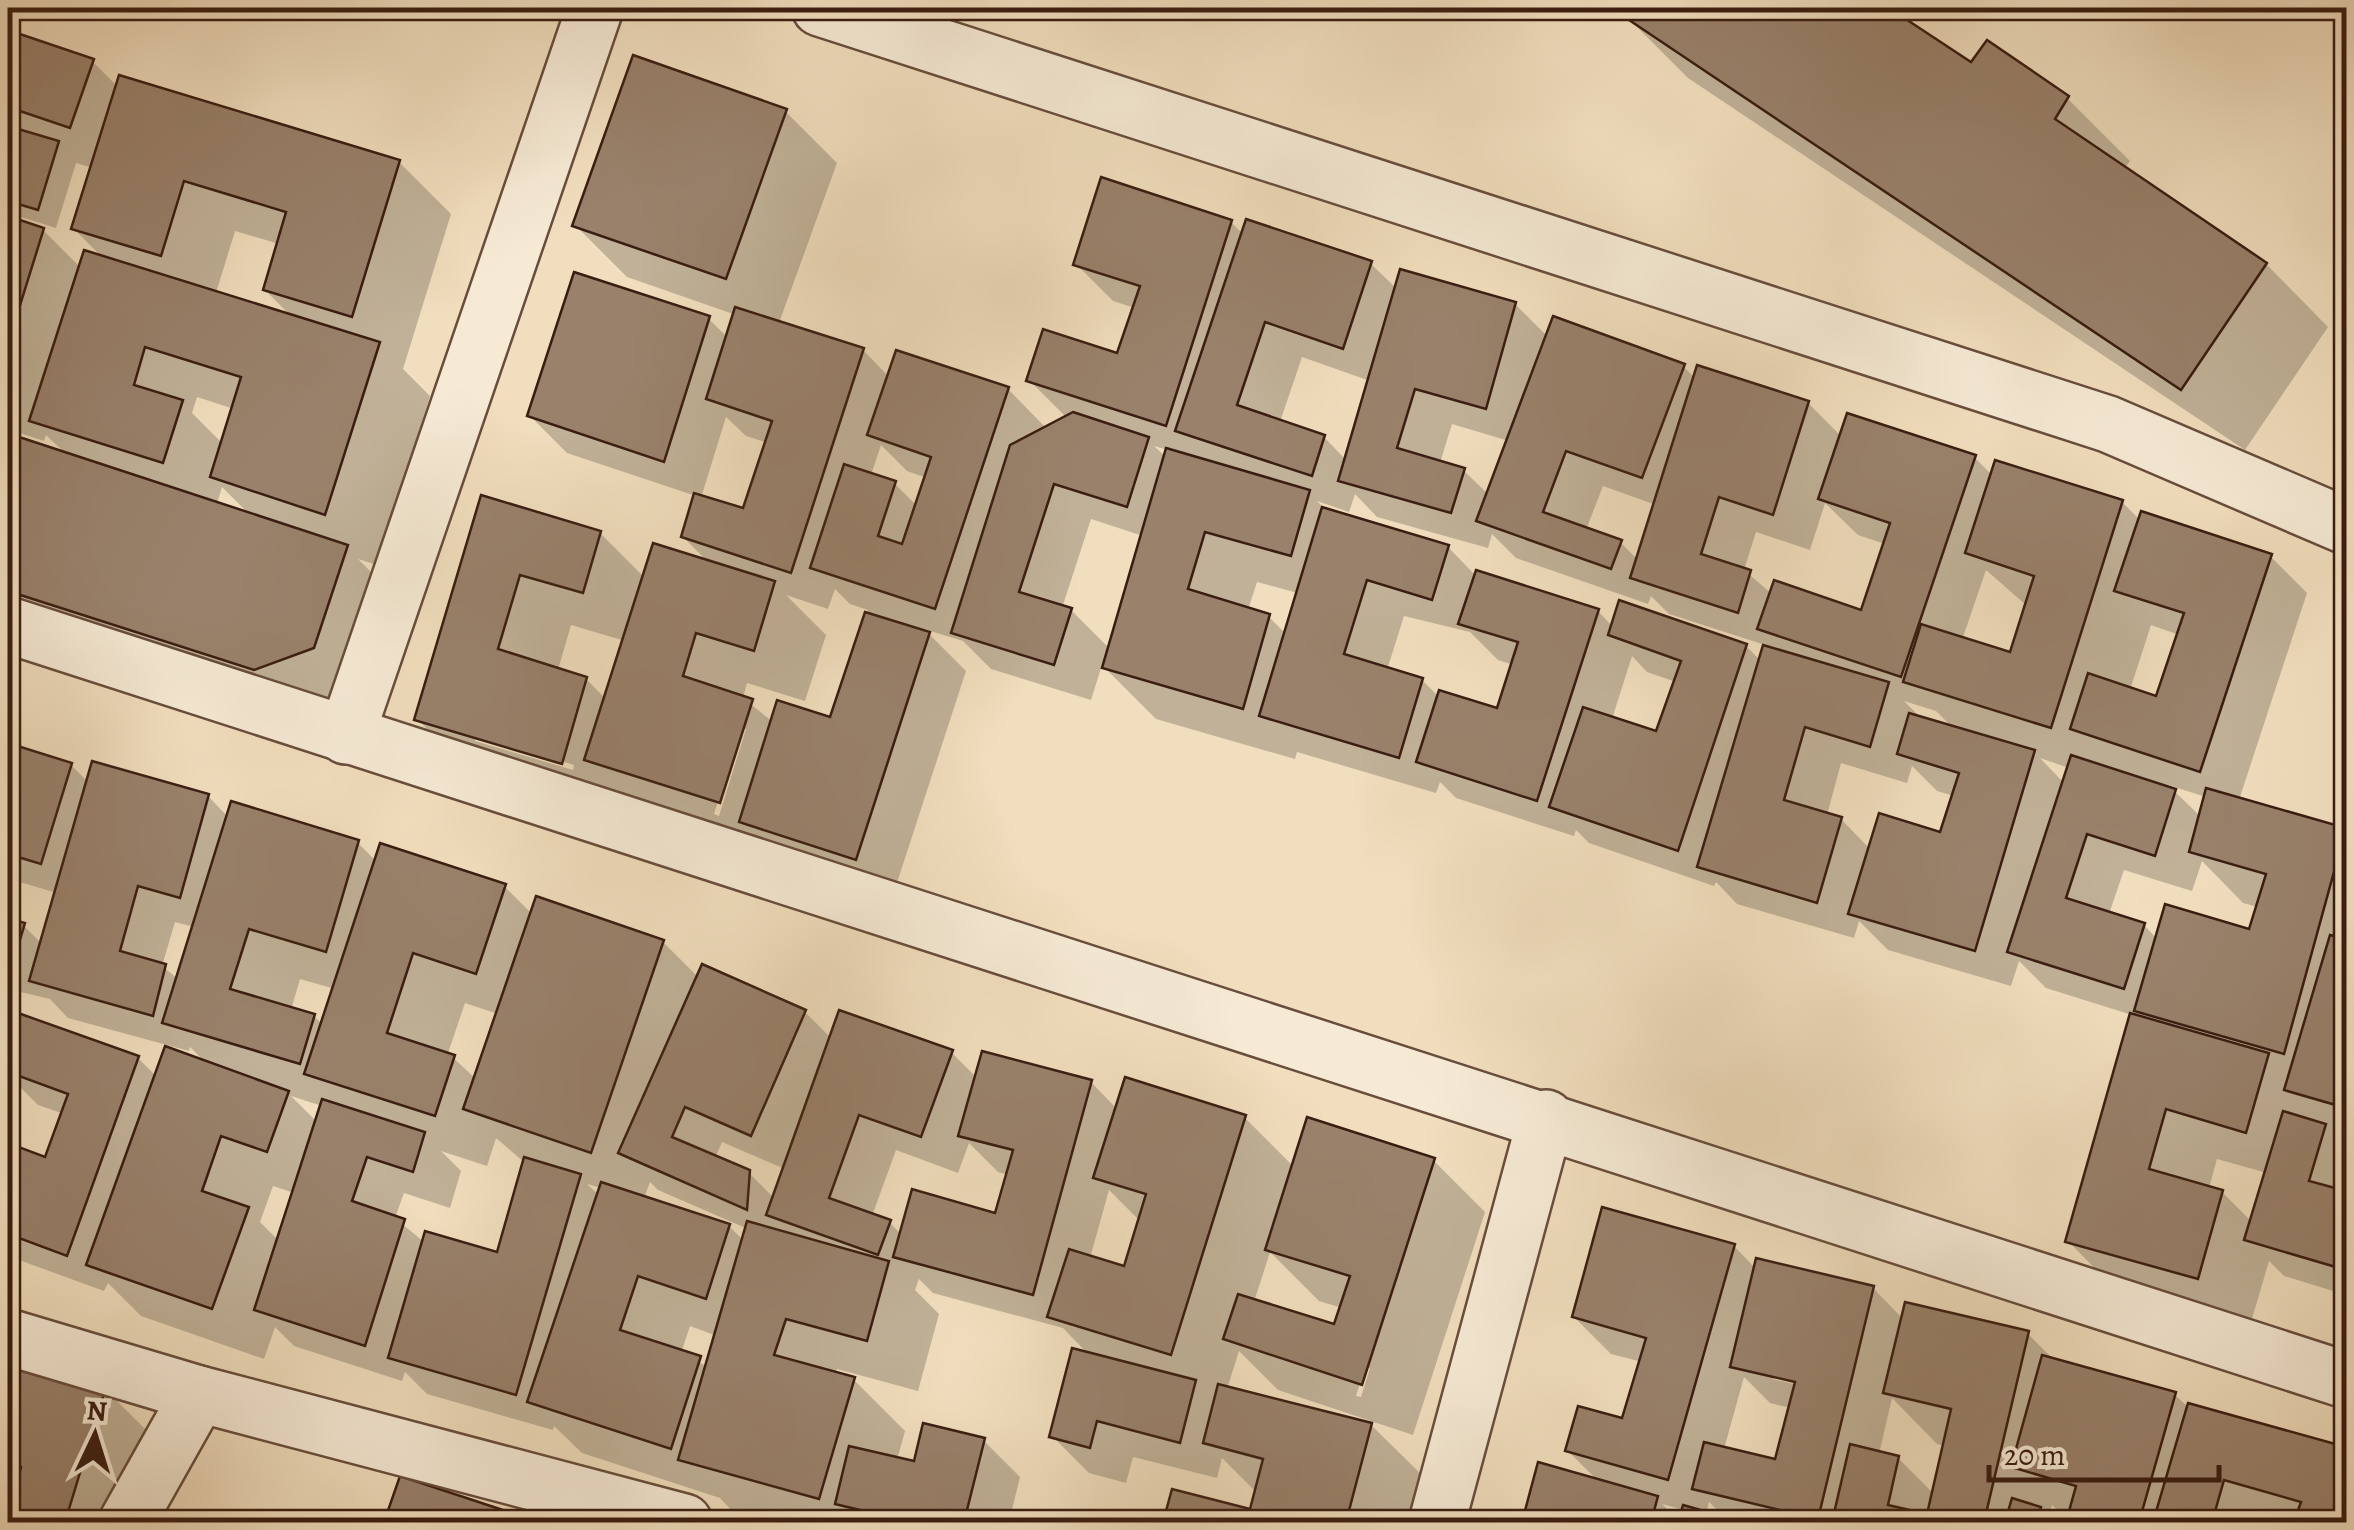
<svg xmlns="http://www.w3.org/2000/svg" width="2354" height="1530" viewBox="0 0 2354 1530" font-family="Alegreya,serif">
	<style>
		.shadow { fill: #0003; fill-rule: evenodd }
		.building { fill: #99816b; stroke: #3a1d11; stroke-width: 2.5 }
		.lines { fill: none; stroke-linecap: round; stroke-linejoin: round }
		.minor-casing { stroke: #684d3c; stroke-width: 60 }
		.minor { stroke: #f6ead5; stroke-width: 55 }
	</style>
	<rect width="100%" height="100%" fill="#f1debe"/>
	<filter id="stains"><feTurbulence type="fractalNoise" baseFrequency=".002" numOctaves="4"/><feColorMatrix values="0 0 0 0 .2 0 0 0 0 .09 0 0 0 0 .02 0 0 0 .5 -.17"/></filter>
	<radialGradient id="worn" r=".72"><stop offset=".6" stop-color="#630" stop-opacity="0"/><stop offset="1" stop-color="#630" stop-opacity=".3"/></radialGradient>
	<g class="shadow">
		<path d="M1631,8H1885L1972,66L2067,98L2130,161L2124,169L2266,264L2328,327L2245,450L1688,78L1626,16Z"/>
		<path d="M8,33L93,62L118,87L399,162L451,214L403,369L430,396L377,565L358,559L398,599L365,699L307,721L8,618V449L12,437L67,455L46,435L44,441L8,429V219L43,230L81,268L103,258L74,229L93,168L76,163L56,228L8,213ZM235,231L279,244L265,290L293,318L216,293ZM197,397L234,409L223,444L192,413ZM222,487L251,516L217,504Z"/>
		<path d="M785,111L837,163L779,323L863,350L889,377L1008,389L1047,429L1067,418L1029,380L1119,356L1135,308L1113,301L1076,264L1231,222L1244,235L1371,264L1397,289L1515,304L1548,337L1683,366L1696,379L1808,403L1842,437L1974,457L1992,475L2122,502L2140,520L2270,556L2307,593L2239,800L2346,830V1143L2340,1142L2346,1148V1295L2284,1276L2269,1261L2249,1329L2119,1293L2068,1241L2132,1015L2046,988L2019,961L2011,986L1888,950L1859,921L1854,938L1737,904L1716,882L1714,886L1589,843L1576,830L1574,836L1456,798L1440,782L1436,793L1297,752L1295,759L1156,719L1102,665L1091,700L991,669L963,641L924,629L966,671L893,895L638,811L619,792L613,814L469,771L417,719L483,498L600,533L645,578L710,564L683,537L696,496L567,453L530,416L709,319L728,338L736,315L627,277L575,225ZM1302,357L1370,381L1346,460L1324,437L1280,422ZM726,417L746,436L768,443L745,512L701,498ZM1452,424L1509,441L1489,495L1463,470L1440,463ZM881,445L907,471L927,478L917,506L894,483L871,475ZM1154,446L1168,450L1166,457ZM1603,486L1656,505L1638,560L1621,543L1586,530ZM1355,494L1377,517L1488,548L1492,534L1516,558L1648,604L1651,596L1669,614L1765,645L1761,661L1746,646L1613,627L1598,611L1476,576L1448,547L1327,511L1317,501L1349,512ZM1825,503L1858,535L1885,544L1862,613L1772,594L1744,570L1756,532L1810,550ZM1091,519L1143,536L1110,649L1071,610L1062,608ZM1986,570L2027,606L2011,655L1962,640ZM1257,582L1298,593L1286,634L1269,617L1248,610ZM835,589L850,604L868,610L832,720L773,722L743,698L747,683L805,701L826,635L786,595L828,609ZM1404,616L1470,632L1498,660L1514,665L1498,712L1439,697L1422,680L1387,670ZM571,625L625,641L606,699L586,679L558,670ZM2151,625L2179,635L2158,699L2130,690ZM1632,656L1647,672L1676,682L1658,734L1612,719ZM1904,701L1936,711L1954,729L1923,720ZM741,729H746L719,816L714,814ZM475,735L574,765L573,770L475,741ZM2040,758L2069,768L2064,783ZM1841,763L1907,783L1912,766L1937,791L1954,796L1942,835L1870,849L1841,819L1827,815ZM2168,785L2206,797L2201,817ZM2202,861L2243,903L2258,907L2251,932L2157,939L2144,925L2109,914L2124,870L2192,891ZM2217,1159L2267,1173L2252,1222L2222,1192L2209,1188Z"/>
		<path d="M8,746L71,765L88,782L208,796L228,817L358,843L376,861L504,886L532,914L663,942L699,978L805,1012L832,1039L951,1052L977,1078L1091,1082L1117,1109L1244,1117L1294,1167L1433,1160L1485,1212L1413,1435L1278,1390L1239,1351L1227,1389L1369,1423L1423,1476L1411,1522H1166L1174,1492L1252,1512L1257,1493L1222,1458L1217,1478L1133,1457L1126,1483L1089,1473L1052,1436L1089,1355L1063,1328L933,1293L919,1279L915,1290L939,1314L918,1391L837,1369L835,1375L854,1380L905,1431L897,1460L915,1464L983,1440L1020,1477L1009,1522H774L732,1511L720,1498L582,1453L554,1426L553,1430L427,1394L405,1372L402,1381L294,1346L275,1327L264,1359L141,1316L108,1283L104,1291L8,1256V1146L46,1160L64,1114L38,1105L20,1087L18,1094L8,1090V1009L18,1020L138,1058L156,1076L207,1064L190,1047L189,1051L68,1018L50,999L8,989V921L24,926L42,944L57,893L16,881L8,908ZM175,922L194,927L178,979L162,966ZM300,979L335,989L323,1025L314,1016L291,1010ZM465,1003L498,1014L476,1079L448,1053ZM291,1096L322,1106L317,1122ZM496,1138L525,1163L498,1256L424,1242L395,1218L404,1193L450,1208L461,1171L441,1151L487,1166ZM722,1142L785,1169L774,1198L748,1172L715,1158ZM969,1143L998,1172L1008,1175L997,1216L902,1235L889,1222L872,1216L896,1150L958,1173ZM650,1182L658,1190L748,1229L744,1241L729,1226L644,1198ZM587,1184L601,1188L599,1195ZM273,1186L294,1193L279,1241L260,1222ZM1109,1190L1140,1221L1126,1269L1090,1258ZM1270,1252L1319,1301L1342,1308L1336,1327L1254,1302ZM690,1326L717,1336L708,1367L681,1353ZM1365,1368H1370L1361,1397L1356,1396Z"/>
		<path d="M1734,1246L1756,1269L1873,1288L1903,1319L2028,1334L2056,1362L2174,1394L2189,1408L2346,1449V1522H2069L2052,1505L2049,1517L2054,1522H1531L1526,1517L1599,1482L1568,1451L1624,1421L1642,1362L1611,1354L1574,1317ZM1773,1374L1808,1382L1807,1387L1773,1379ZM1744,1377L1770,1403L1791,1408L1777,1462L1724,1449ZM1892,1398L1937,1444L1946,1446L1934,1494L1898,1458L1879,1454ZM1709,1502L1728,1520L1706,1514ZM1662,1504L1684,1510L1681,1522Z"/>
		<path d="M8,1360L105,1389L156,1440L131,1522H8L14,1499L8,1498Z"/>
		<path d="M401,1480L517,1518L522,1522H387Z"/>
	</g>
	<g class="building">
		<path d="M1628,8H1889L1971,62L1987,40L2069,96L2055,119L2267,263L2181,390L1623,16Z"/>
		<path d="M8,30L94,59L70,128L8,107Z"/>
		<path d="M633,55L787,109L726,279L572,226Z"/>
		<path d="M119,75L400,160L352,317L263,290L286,212L184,181L161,256L71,229Z"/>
		<path d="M8,126L59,141L38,210L8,201Z"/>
		<path d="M1101,177L1232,220L1166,426L1026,381L1043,329L1117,353L1140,286L1073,265Z"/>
		<path d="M8,216L44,228L8,344Z"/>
		<path d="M1246,219L1372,261L1343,349L1265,322L1237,405L1325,435L1312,476L1175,431Z"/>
		<path d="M84,250L380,342L325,515L210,477L241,377L145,347L134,385L183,400L163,463L29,421Z"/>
		<path d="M1400,269L1516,302L1486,409L1415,389L1397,448L1465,468L1451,513L1338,481Z"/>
		<path d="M574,272L710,316L664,462L527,416Z"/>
		<path d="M735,307L864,348L791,573L681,537L694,493L743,508L772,421L706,399Z"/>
		<path d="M1553,316L1685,364L1642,478L1566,451L1543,512L1622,540L1611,569L1476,521Z"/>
		<path d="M896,350L1009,387L935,609L810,568L844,464L896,481L878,536L902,544L931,457L867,435Z"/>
		<path d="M1697,365L1809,401L1773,515L1719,497L1701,554L1751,570L1738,613L1630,578Z"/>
		<path d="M1073,412L1149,437L1127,507L1054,484L1019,592L1072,608L1054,665L951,633L1010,445Z"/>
		<path d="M1847,413L1976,455L1901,677L1757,629L1774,580L1861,610L1890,523L1818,499Z"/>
		<path d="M10,434L348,545L314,648L254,670L8,591Z"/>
		<path d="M1166,448L1310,490L1291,556L1205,532L1188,589L1270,614L1243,709L1102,668Z"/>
		<path d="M1995,460L2123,500L2051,728L1903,682L1921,624L2010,652L2034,576L1965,553Z"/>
		<path d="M481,495L601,531L583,593L520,575L498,649L587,677L562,764L414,720Z"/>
		<path d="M1322,507L1449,545L1432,600L1367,580L1344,654L1423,678L1399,758L1259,716Z"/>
		<path d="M2141,511L2272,554L2200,772L2070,729L2088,673L2156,696L2184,613L2114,591Z"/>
		<path d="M653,543L775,581L754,651L696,633L683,676L753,699L720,803L584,760Z"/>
		<path d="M1476,570L1599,609L1537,801L1416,762L1439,690L1497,708L1518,642L1458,624Z"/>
		<path d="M1619,600L1747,644L1678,851L1549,807L1583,707L1656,731L1681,661L1608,635Z"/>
		<path d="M865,612L930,632L856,860L739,822L777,700L830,717Z"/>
		<path d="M1763,645L1889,682L1870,747L1805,727L1784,800L1842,817L1817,903L1697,867Z"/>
		<path d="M1909,713L2035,750L1975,951L1848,914L1879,813L1940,832L1959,773L1897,754Z"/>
		<path d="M8,743L72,763L41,864L8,854Z"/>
		<path d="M2071,755L2176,789L2155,856L2087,834L2066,898L2145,923L2124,989L2007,952Z"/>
		<path d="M92,761L209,794L180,898L138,886L120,951L166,964L153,1016L29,981Z"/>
		<path d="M2206,788L2346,828L2284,1054L2134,1011L2165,904L2249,929L2266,874L2189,852Z"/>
		<path d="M231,801L359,840L326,952L249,929L230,989L315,1014L300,1064L162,1023Z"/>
		<path d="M380,843L506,884L476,974L413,953L387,1033L455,1055L435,1116L304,1074Z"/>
		<path d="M536,896L664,940L591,1153L463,1109Z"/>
		<path d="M8,918L25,923L12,966L8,965Z"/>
		<path d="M2330,935L2346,939V1108L2284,1090Z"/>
		<path d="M702,964L806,1010L751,1136L685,1107L672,1137L750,1170L747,1210L618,1153Z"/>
		<path d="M839,1010L953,1050L921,1137L859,1115L829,1198L891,1220L878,1255L766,1215Z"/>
		<path d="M18,1013L139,1056L67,1256L8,1234V1143L45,1157L68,1094L8,1072V1042Z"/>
		<path d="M2130,1013L2269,1053L2246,1133L2166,1109L2149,1169L2223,1190L2198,1279L2065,1242Z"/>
		<path d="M165,1046L289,1091L267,1152L221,1136L202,1191L249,1207L212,1309L86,1265Z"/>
		<path d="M982,1051L1092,1080L1033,1295L893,1257L912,1189L995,1213L1013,1150L958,1136Z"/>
		<path d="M1125,1077L1246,1115L1171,1355L1047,1317L1069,1249L1124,1266L1146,1194L1093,1178Z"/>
		<path d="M322,1099L425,1132L413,1172L367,1157L352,1201L405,1219L365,1346L254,1310Z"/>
		<path d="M2283,1111L2326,1124L2309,1181L2346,1191V1270L2244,1240Z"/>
		<path d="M1307,1117L1435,1158L1362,1385L1223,1339L1238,1294L1334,1324L1350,1276L1265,1250Z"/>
		<path d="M524,1157L581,1174L516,1395L388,1358L425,1231L497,1252Z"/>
		<path d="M601,1182L730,1224L706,1299L638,1276L620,1330L701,1356L671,1449L527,1402Z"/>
		<path d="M1602,1207L1735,1244L1668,1480L1565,1451L1578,1406L1622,1418L1646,1338L1572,1317Z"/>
		<path d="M747,1221L889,1261L867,1341L786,1319L774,1355L855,1377L819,1499L678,1460Z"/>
		<path d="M1756,1258L1874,1286L1818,1519L1692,1489L1704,1442L1775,1459L1795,1382L1730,1367Z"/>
		<path d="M1905,1302L2029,1331L1984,1522H1832L1850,1444L1899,1456L1888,1505L1927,1514L1951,1409L1883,1393Z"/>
		<path d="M1072,1348L1196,1380L1180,1443L1097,1421L1090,1448L1049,1437Z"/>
		<path d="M2042,1355L2176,1392L2139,1522H2066L2076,1486L2011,1467Z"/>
		<path d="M8,1358L106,1387L65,1522H8L21,1467L8,1463Z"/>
		<path d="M1218,1384L1372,1423L1346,1522H1163L1172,1489L1250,1509L1263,1459L1203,1443Z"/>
		<path d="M2188,1403L2346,1447V1522H2294L2301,1502L2224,1480L2212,1522H2153Z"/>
		<path d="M923,1423L985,1438L964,1522H910L835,1504L849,1446L914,1461Z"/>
		<path d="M1538,1462L1658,1496L1651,1522H1539L1523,1518Z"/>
		<path d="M400,1476L518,1515L516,1522H384Z"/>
		<path d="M2012,1498L2041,1507L2037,1522H2005Z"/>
		<path d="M1683,1505L1743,1522H1678Z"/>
	</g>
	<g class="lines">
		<defs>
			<g id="minor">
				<path d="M820,8L2108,424L2346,526"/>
				<path d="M8,625L2346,1380"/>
				<path d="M346,736L595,8"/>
				<path d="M8,1337L199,1394L684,1522"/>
				<path d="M127,1522L199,1394"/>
				<path d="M1437,1522L1546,1118"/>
			</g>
		</defs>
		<use href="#minor" class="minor-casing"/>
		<use href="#minor" class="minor"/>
	</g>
	<rect width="2354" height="1530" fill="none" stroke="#f1debe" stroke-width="40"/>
	<rect x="10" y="10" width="2334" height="1510" fill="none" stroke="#3a1d11" stroke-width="5"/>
	<rect x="20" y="20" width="2314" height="1490" fill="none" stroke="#3a1d11" stroke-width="2.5"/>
	<g transform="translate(95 1435) rotate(4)" stroke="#f6ead5" stroke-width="8" paint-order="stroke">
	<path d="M0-8L18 38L0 25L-18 38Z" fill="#3a1d11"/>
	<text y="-15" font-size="28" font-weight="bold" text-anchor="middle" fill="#3a1d11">N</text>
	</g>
	<path d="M1989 1465v15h230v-15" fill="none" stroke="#3a1d11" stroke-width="5"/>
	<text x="2004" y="1465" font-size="30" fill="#3a1d11" stroke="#f6ead5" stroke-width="8" paint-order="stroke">20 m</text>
	<rect width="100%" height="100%" filter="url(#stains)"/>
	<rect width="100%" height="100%" fill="url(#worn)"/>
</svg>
